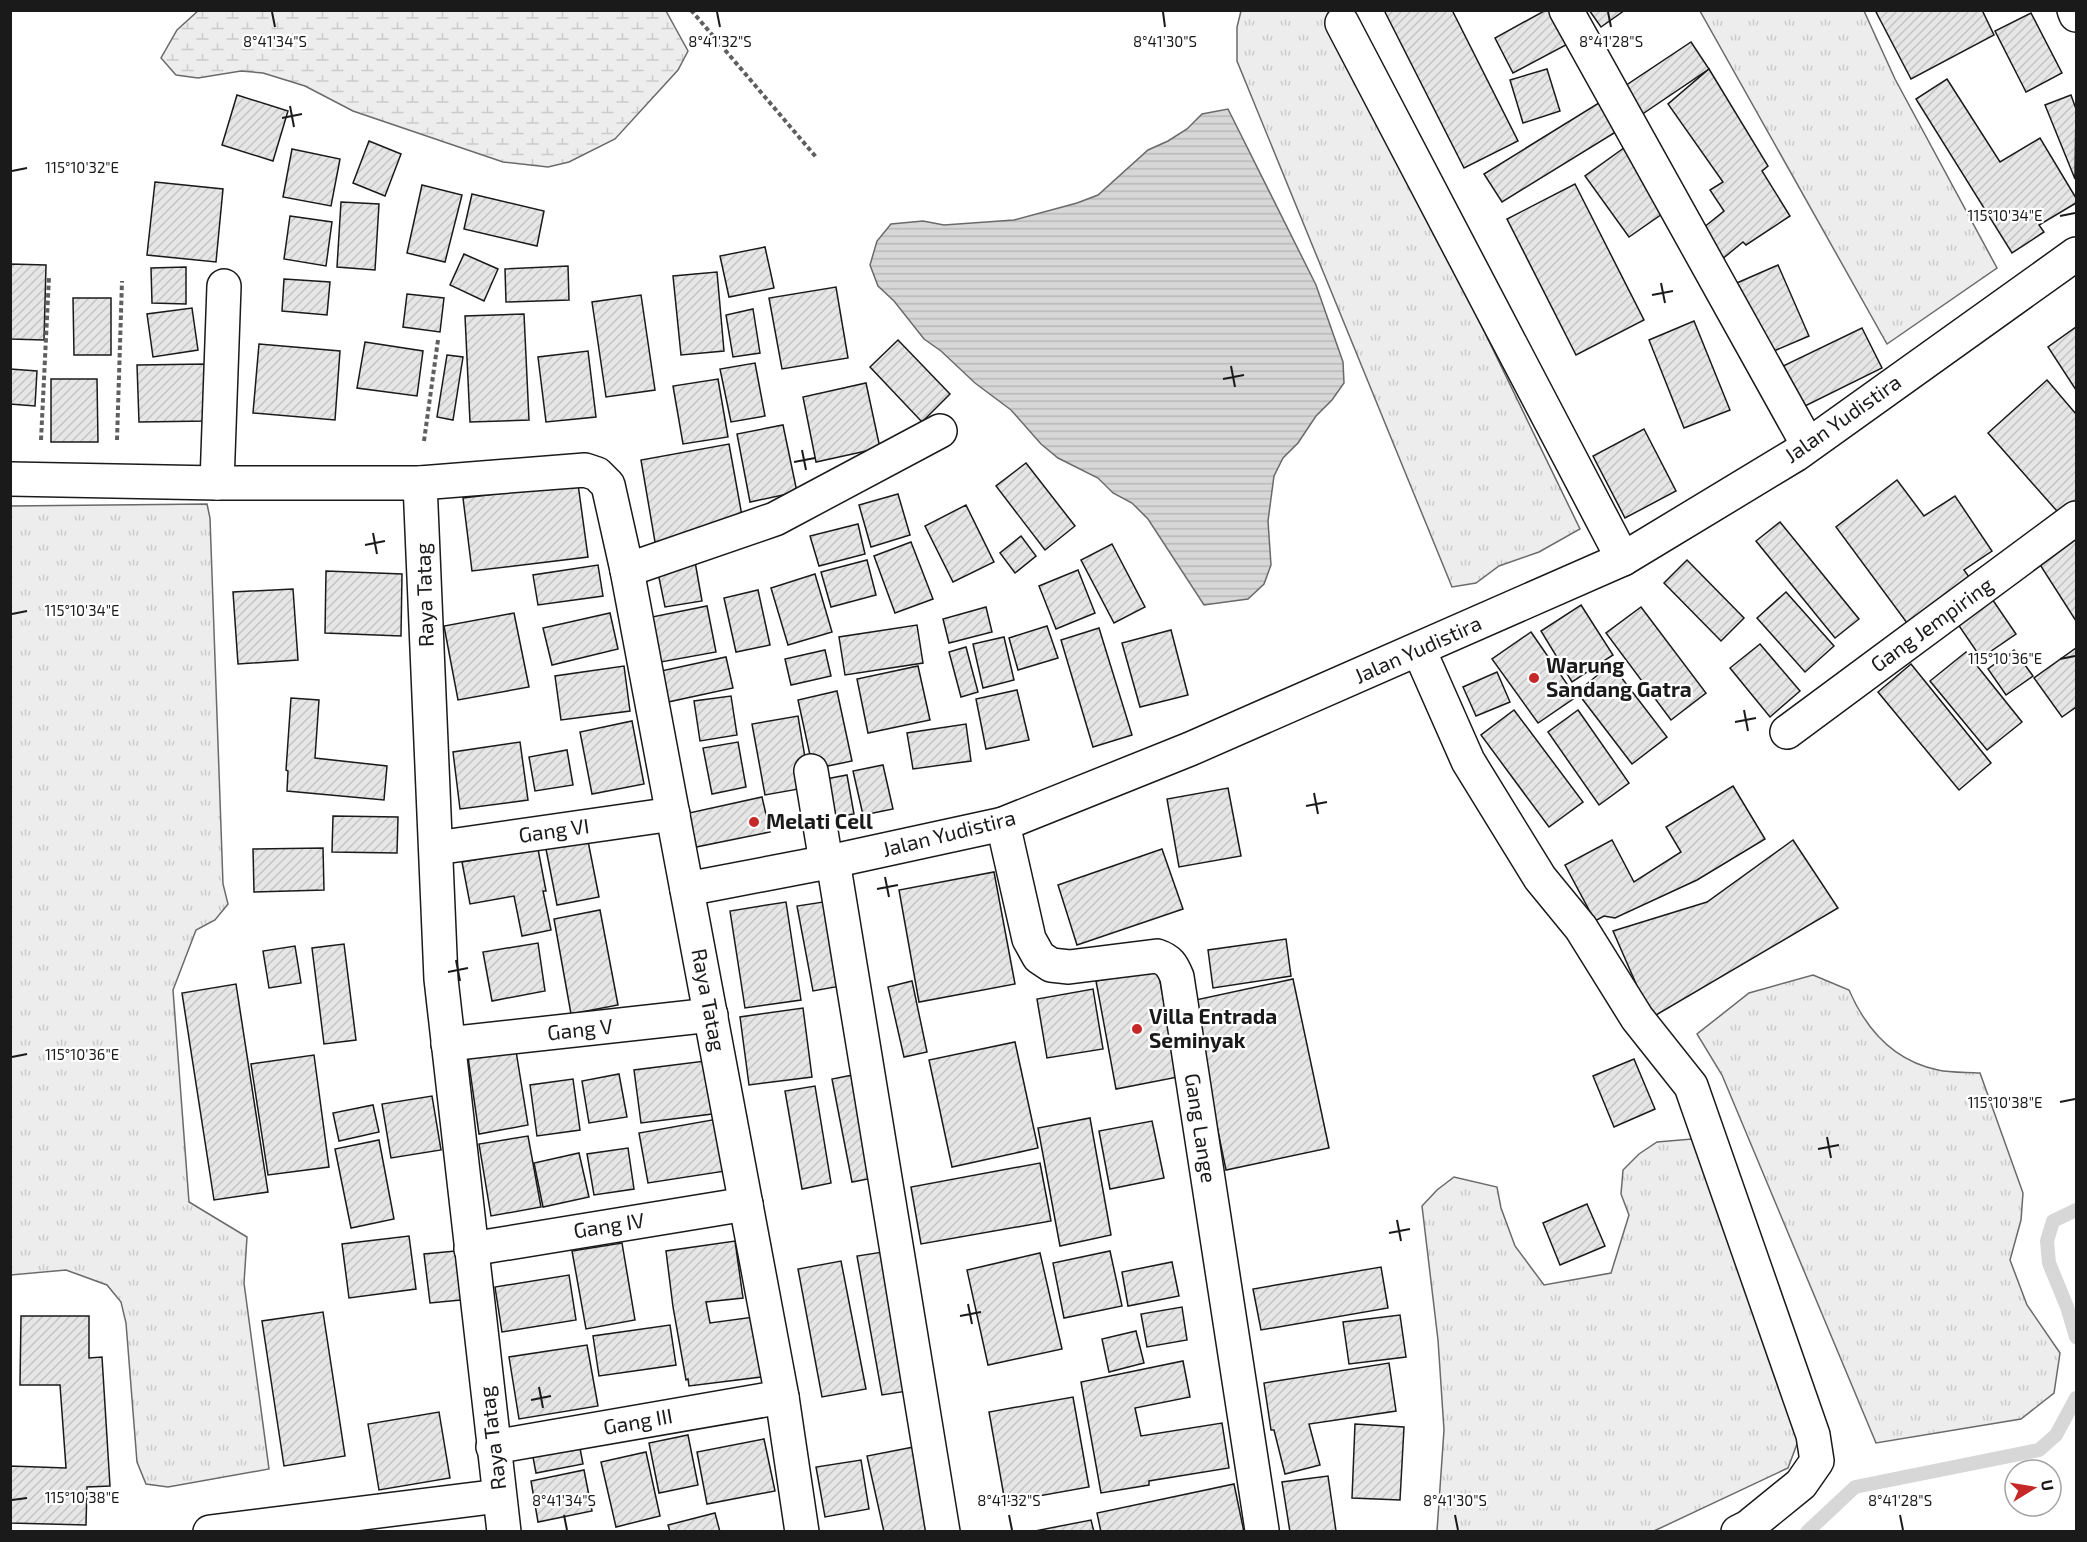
<svg xmlns="http://www.w3.org/2000/svg" width="2087" height="1542" viewBox="0 0 2087 1542" font-family="'Exo 2',sans-serif">
	<style>
		.grass { fill: url(#grass-tufts); stroke: #6a6a6a; stroke-width: 1.5 }
		.wetland { fill: url(#wetland-marsh); stroke: #6a6a6a; stroke-width: 1.5 }
		.water { fill: url(#water-rules); stroke: #6a6a6a; stroke-width: 1.5 }
		.lines { fill: none; stroke-linecap: round; stroke-linejoin: round }
		.stream { stroke: #d7d7d7; stroke-width: 14 }
		.building { fill: url(#building-hatch); stroke: #1a1a1a; stroke-width: 1.5 }
		.minor-casing { stroke: #1a1a1a; stroke-width: 36 }
		.path { stroke: #5f5f5f; stroke-width: 4; stroke-dasharray: 4.5 3; stroke-linecap: butt }
		.minor { stroke: #fff; stroke-width: 33 }
		.ticks { fill: none; stroke: #1a1a1a; stroke-width: 2 }
		.poi-dot { fill: #c62828; stroke: #fff; stroke-width: 2 }
		.labels { text-anchor: middle; stroke-width: 4.5; stroke-linejoin: round; paint-order: stroke }
		.street-label { font-size: 21px; fill: #1a1a1a; stroke: #fff }
		.poi-label { font-size: 21px; font-weight: bold; fill: #1a1a1a; stroke: #fff; text-anchor: start }
		.ticks-label { font-size: 15px; text-anchor: middle; fill: #1a1a1a; stroke: #fff; stroke-width: 4.5; stroke-linejoin: round; paint-order: stroke }
	</style>
	<defs>
		<pattern id="grass-tufts" width="24" height="20" patternUnits="userSpaceOnUse" patternTransform="scale(1.5)"><rect width="24" height="20" fill="#ededed"/><path d="M3 7l-1-3M5 7V3M7 7l1-3M15 17l-1-3M17 17v-4M19 17l1-3" fill="none" stroke="#cbcbcb"/></pattern>
		<pattern id="wetland-marsh" width="20" height="14" patternUnits="userSpaceOnUse" patternTransform="scale(1.5)"><rect width="20" height="14" fill="#ededed"/><path d="M1 5h8M5 5V1M11 12h8M15 12V8" fill="none" stroke="#cbcbcb"/></pattern>
		<pattern id="water-rules" width="6" height="5" patternUnits="userSpaceOnUse" patternTransform="scale(1.5)"><rect width="6" height="5" fill="#d7d7d7"/><path d="M0 2.5h6" fill="none" stroke="#b8b8b8"/></pattern>
		<pattern id="building-hatch" width="6" height="6" patternUnits="userSpaceOnUse" patternTransform="scale(1.5)"><rect width="6" height="6" fill="#e6e6e6"/><path d="M-1 1l2-2M0 6l6-6M5 7l2-2" fill="none" stroke="#c5c5c5"/></pattern>
	</defs>
	<rect width="100%" height="100%" fill="#fff"/>
	<g class="grass">
		<path d="M1241,11H1329L1580,529L1539,552L1499,566L1476,583L1452,587L1237,61V27Z"/>
		<path d="M1700,11H1864L1895,79L1997,268L1887,344Z"/>
		<path d="M207,504L210,518L223,884L228,904L215,920L196,930L173,990L189,1202L247,1237L244,1283L269,1469L168,1487L146,1484L137,1462L126,1323L121,1302L107,1285L66,1270L11,1275L10,506Z"/>
		<path d="M1813,975L1849,990C1866,1029 1894,1061 1938,1070C1951,1073 1966,1072 1980,1073L2023,1193L2021,1220L2010,1260L2027,1305L2060,1353L2054,1393L2021,1419L1876,1443L1722,1075L1697,1034L1749,993Z"/>
		<path d="M1692,1139L1748,1279L1798,1432L1797,1444L1788,1468L1654,1531H1437L1444,1430L1438,1340L1422,1206L1437,1190L1454,1177L1497,1187L1501,1208L1515,1246L1544,1285L1611,1273L1629,1215L1621,1194L1623,1170L1639,1154L1657,1142Z"/>
	</g>
	<path class="wetland" d="M199,10L666,11L688,51L678,70L615,139L569,162L548,167L503,162L353,111L305,86L263,73L241,71L198,78L176,75L161,58L177,30Z"/>
	<path class="water" d="M1228,109L1316,285L1343,362L1344,383L1332,400L1316,416L1298,443L1283,458L1274,476L1268,521L1271,565L1264,584L1248,599L1204,605L1148,519L1132,503L1113,493L1098,478L1058,458L1041,444L1011,410L975,383L941,351L924,339L894,301L878,286L870,265L877,241L891,224L923,221L944,225L1014,220L1077,203L1098,195L1148,150L1168,141L1187,129L1202,114Z"/>
	<g class="lines">
		<g class="stream">
			<path d="M2076,1210L2053,1221L2047,1241L2049,1263L2067,1307L2076,1337"/>
			<path d="M1807,1532L1855,1487L2039,1450L2056,1435L2076,1398"/>
		</g>
	</g>
	<g class="building">
		<path d="M1384,10H1452L1518,141L1464,168Z"/>
		<path d="M1546,10H1565L1579,38L1513,73L1495,38Z"/>
		<path d="M1589,10H1625L1601,27Z"/>
		<path d="M1875,10H1982L1994,35L1911,79Z"/>
		<path d="M2031,13L2062,73L2026,92L1995,31Z"/>
		<path d="M1691,42L1709,69L1635,119L1616,92Z"/>
		<path d="M1547,69L1560,111L1523,123L1510,80Z"/>
		<path d="M1709,69L1768,166L1762,171L1790,216L1746,245L1743,242L1721,260L1698,232L1724,211L1710,190L1723,182L1668,104Z"/>
		<path d="M1947,79L2000,162L2040,138L2076,198V203L2039,225L2044,232L2012,253L1916,99Z"/>
		<path d="M237,95L288,111L273,161L222,145Z"/>
		<path d="M2071,95L2076,109L2075,179L2045,105Z"/>
		<path d="M1602,101L1619,130L1502,202L1484,174Z"/>
		<path d="M369,141L401,154L385,196L353,183Z"/>
		<path d="M1628,145L1672,207L1629,237L1585,176Z"/>
		<path d="M292,149L340,159L331,206L283,197Z"/>
		<path d="M155,182L223,189L216,262L147,255Z"/>
		<path d="M1575,184L1644,320L1576,355L1507,219Z"/>
		<path d="M422,185L462,195L445,262L407,253Z"/>
		<path d="M472,194L544,211L537,246L464,229Z"/>
		<path d="M341,202L379,204L375,270L337,267Z"/>
		<path d="M290,216L332,222L326,266L284,259Z"/>
		<path d="M765,247L774,288L729,297L720,256Z"/>
		<path d="M464,254L498,269L484,301L450,285Z"/>
		<path d="M10,264L46,265L44,340L10,339Z"/>
		<path d="M1778,265L1809,336L1760,357L1730,286Z"/>
		<path d="M568,266L569,300L506,302L505,269Z"/>
		<path d="M186,267V304L152,303L151,268Z"/>
		<path d="M717,272L724,351L681,355L673,276Z"/>
		<path d="M284,279L330,282L327,315L282,311Z"/>
		<path d="M836,287L848,358L782,369L769,298Z"/>
		<path d="M407,294L444,298L440,332L403,327Z"/>
		<path d="M641,295L655,390L606,397L592,302Z"/>
		<path d="M73,298H111V355H74Z"/>
		<path d="M192,308L198,350L153,357L147,314Z"/>
		<path d="M753,309L760,353L733,357L726,315Z"/>
		<path d="M524,314L529,420L470,422L465,316Z"/>
		<path d="M1694,321L1730,410L1684,428L1649,340Z"/>
		<path d="M2076,327V390L2048,347Z"/>
		<path d="M1862,328L1882,368L1801,408L1781,367Z"/>
		<path d="M898,340L950,394L922,422L870,367Z"/>
		<path d="M365,342L423,351L417,396L357,388Z"/>
		<path d="M259,344L340,351L335,420L253,413Z"/>
		<path d="M588,351L596,417L546,422L538,357Z"/>
		<path d="M447,355L463,357L453,420L437,417Z"/>
		<path d="M755,363L765,416L731,422L720,369Z"/>
		<path d="M207,364L208,421L139,422L137,365Z"/>
		<path d="M10,369L37,371L35,406L10,404Z"/>
		<path d="M51,379H97L98,442H51Z"/>
		<path d="M718,379L728,437L683,444L673,386Z"/>
		<path d="M2047,380L2076,414V508L2064,519L1988,433Z"/>
		<path d="M866,383L880,448L816,462L803,397Z"/>
		<path d="M783,425L797,492L750,502L737,434Z"/>
		<path d="M1644,429L1676,491L1625,518L1593,456Z"/>
		<path d="M729,444L744,527L655,542L641,460Z"/>
		<path d="M1026,463L1075,526L1045,550L996,486Z"/>
		<path d="M1897,480L1924,516L1955,496L1992,551L1964,570L1972,581L1910,627L1836,527Z"/>
		<path d="M578,484L588,557L472,571L463,498Z"/>
		<path d="M898,494L910,535L871,547L859,505Z"/>
		<path d="M966,505L994,562L953,582L925,526Z"/>
		<path d="M1780,522L1859,619L1835,638L1756,541Z"/>
		<path d="M858,524L865,554L819,566L810,536Z"/>
		<path d="M2076,534V621L2037,560Z"/>
		<path d="M1021,536L1036,556L1015,573L1000,553Z"/>
		<path d="M911,542L933,599L895,613L874,556Z"/>
		<path d="M1112,544L1145,607L1114,623L1081,560Z"/>
		<path d="M694,556L702,601L665,607L656,563Z"/>
		<path d="M867,560L876,595L831,607L821,572Z"/>
		<path d="M1687,560L1744,618L1721,641L1664,583Z"/>
		<path d="M598,565L603,596L538,605L533,575Z"/>
		<path d="M1078,570L1095,613L1056,629L1039,586Z"/>
		<path d="M326,571L402,574L401,636L325,633Z"/>
		<path d="M815,574L832,632L788,645L771,588Z"/>
		<path d="M293,589L298,660L238,664L233,592Z"/>
		<path d="M758,590L770,645L736,652L724,598Z"/>
		<path d="M1786,592L1834,646L1805,672L1757,618Z"/>
		<path d="M1988,593L2016,634L1981,658L1953,617Z"/>
		<path d="M1581,605L1613,655L1572,682L1541,631Z"/>
		<path d="M707,606L716,652L661,662L652,617Z"/>
		<path d="M986,607L992,632L949,643L943,619Z"/>
		<path d="M1641,607L1706,693L1671,720L1606,633Z"/>
		<path d="M514,613L529,687L458,700L444,626Z"/>
		<path d="M610,613L618,649L552,665L543,628Z"/>
		<path d="M917,625L923,663L845,675L839,637Z"/>
		<path d="M1047,626L1058,658L1018,670L1009,638Z"/>
		<path d="M1099,628L1132,735L1093,747L1061,640Z"/>
		<path d="M1171,630L1188,695L1140,707L1122,643Z"/>
		<path d="M1531,632L1576,697L1538,723L1492,659Z"/>
		<path d="M1004,637L1014,680L983,688L973,644Z"/>
		<path d="M1760,644L1800,691L1770,717L1730,668Z"/>
		<path d="M966,647L978,692L961,697L949,652Z"/>
		<path d="M2076,648V707L2062,717L2034,678Z"/>
		<path d="M825,650L831,676L791,685L785,659Z"/>
		<path d="M2014,650L2033,676L2006,695L1988,669Z"/>
		<path d="M1966,652L2022,722L1987,750L1930,681Z"/>
		<path d="M726,657L733,688L668,702L661,671Z"/>
		<path d="M1611,664L1667,737L1632,764L1577,692Z"/>
		<path d="M1911,664L1991,763L1959,790L1878,692Z"/>
		<path d="M624,666L630,711L561,720L555,676Z"/>
		<path d="M918,666L930,720L868,733L857,679Z"/>
		<path d="M1497,672L1510,702L1476,716L1463,687Z"/>
		<path d="M1017,690L1029,740L986,749L976,699Z"/>
		<path d="M837,691L852,761L813,769L798,700Z"/>
		<path d="M731,696L737,735L700,741L694,701Z"/>
		<path d="M291,698L319,700L315,758L387,766L384,800L287,791L288,771L286,770Z"/>
		<path d="M1514,710L1583,802L1549,827L1481,735Z"/>
		<path d="M1578,710L1629,783L1599,805L1548,732Z"/>
		<path d="M798,716L810,787L765,795L752,724Z"/>
		<path d="M632,721L644,784L592,794L580,732Z"/>
		<path d="M966,724L971,761L913,769L907,733Z"/>
		<path d="M520,742L528,800L460,809L453,752Z"/>
		<path d="M738,742L746,787L712,794L703,748Z"/>
		<path d="M567,750L573,785L535,791L529,757Z"/>
		<path d="M883,765L893,809L863,815L853,771Z"/>
		<path d="M847,775L854,814L822,819L815,781Z"/>
		<path d="M1733,786L1765,839L1697,880L1615,918L1604,916L1595,921L1565,865L1612,840L1634,882L1681,852L1666,827Z"/>
		<path d="M1228,788L1241,856L1179,867L1167,799Z"/>
		<path d="M762,797L770,832L696,847L689,813Z"/>
		<path d="M333,816L398,817L397,853L332,852Z"/>
		<path d="M1793,840L1838,908L1651,1018L1613,931L1707,902Z"/>
		<path d="M588,841L599,897L557,905L546,849Z"/>
		<path d="M323,848L324,890L254,892L253,849Z"/>
		<path d="M538,849L546,891H543L551,930L522,936L514,896L470,904L462,862Z"/>
		<path d="M1162,849L1183,909L1077,945L1058,885Z"/>
		<path d="M994,872L1015,984L919,1002L899,890Z"/>
		<path d="M836,900L852,984L813,991L797,906Z"/>
		<path d="M786,902L801,1000L745,1008L730,911Z"/>
		<path d="M600,910L618,1005L571,1014L554,919Z"/>
		<path d="M1286,939L1291,976L1213,988L1208,950Z"/>
		<path d="M538,943L545,991L492,1001L483,952Z"/>
		<path d="M344,944L356,1040L324,1044L312,948Z"/>
		<path d="M295,946L301,983L269,988L263,951Z"/>
		<path d="M1158,970L1178,1077L1116,1089L1096,981Z"/>
		<path d="M1293,979L1329,1148L1226,1170L1191,1001Z"/>
		<path d="M912,981L927,1052L904,1057L888,987Z"/>
		<path d="M236,984L268,1192L214,1200L182,993Z"/>
		<path d="M1093,989L1103,1049L1047,1058L1037,999Z"/>
		<path d="M803,1008L812,1077L749,1085L740,1017Z"/>
		<path d="M1015,1042L1038,1148L952,1167L929,1060Z"/>
		<path d="M516,1051L528,1125L479,1134L468,1057Z"/>
		<path d="M314,1055L329,1167L268,1175L251,1064Z"/>
		<path d="M1634,1059L1655,1109L1614,1127L1593,1076Z"/>
		<path d="M705,1061L712,1114L641,1123L634,1070Z"/>
		<path d="M619,1074L627,1117L589,1123L582,1081Z"/>
		<path d="M858,1074L878,1177L852,1182L832,1079Z"/>
		<path d="M573,1079L580,1130L537,1136L530,1085Z"/>
		<path d="M815,1086L831,1183L802,1189L785,1091Z"/>
		<path d="M432,1096L441,1150L391,1158L382,1104Z"/>
		<path d="M373,1105L379,1132L339,1141L333,1113Z"/>
		<path d="M723,1118L732,1170L648,1183L639,1133Z"/>
		<path d="M1090,1118L1111,1235L1060,1246L1038,1128Z"/>
		<path d="M1152,1121L1164,1178L1110,1189L1099,1131Z"/>
		<path d="M528,1136L541,1207L491,1216L479,1144Z"/>
		<path d="M379,1140L394,1219L351,1228L335,1149Z"/>
		<path d="M628,1148L634,1189L594,1195L587,1154Z"/>
		<path d="M579,1153L589,1197L543,1207L534,1163Z"/>
		<path d="M1040,1163L1051,1221L921,1244L911,1187Z"/>
		<path d="M1587,1204L1605,1246L1560,1265L1543,1223Z"/>
		<path d="M409,1236L416,1289L349,1298L342,1244Z"/>
		<path d="M735,1241L743,1298L706,1302L710,1323L754,1317L761,1377L689,1386L688,1379L686,1380L673,1307L666,1251Z"/>
		<path d="M622,1243L635,1320L586,1329L572,1251Z"/>
		<path d="M466,1250L471,1299L430,1303L424,1254Z"/>
		<path d="M889,1251L914,1390L882,1395L857,1256Z"/>
		<path d="M1110,1251L1122,1306L1064,1318L1053,1263Z"/>
		<path d="M1040,1253L1062,1349L988,1365L967,1270Z"/>
		<path d="M841,1261L866,1389L822,1397L798,1269Z"/>
		<path d="M1172,1262L1179,1296L1128,1306L1122,1272Z"/>
		<path d="M1381,1267L1388,1308L1261,1330L1253,1289Z"/>
		<path d="M569,1275L576,1320L502,1332L495,1287Z"/>
		<path d="M1182,1307L1187,1340L1147,1347L1141,1314Z"/>
		<path d="M323,1312L345,1456L284,1466L262,1321Z"/>
		<path d="M1400,1315L1406,1357L1349,1364L1343,1322Z"/>
		<path d="M21,1316H89V1358L102,1357L110,1486L87,1487L86,1525L10,1523V1466L66,1468L60,1385H20Z"/>
		<path d="M670,1325L676,1365L599,1376L593,1336Z"/>
		<path d="M1136,1331L1144,1363L1109,1372L1102,1339Z"/>
		<path d="M587,1345L598,1406L519,1419L509,1357Z"/>
		<path d="M1183,1361L1190,1397L1135,1408L1141,1436L1222,1423L1229,1468L1149,1481V1485L1101,1493L1081,1382Z"/>
		<path d="M1389,1363L1396,1411L1309,1424L1320,1465L1285,1474L1274,1430H1271L1264,1383Z"/>
		<path d="M1073,1397L1089,1487L1005,1502L989,1412Z"/>
		<path d="M439,1412L450,1478L379,1490L368,1424Z"/>
		<path d="M1355,1424L1404,1427L1400,1500L1352,1498Z"/>
		<path d="M688,1435L698,1485L659,1493L649,1443Z"/>
		<path d="M764,1439L775,1491L707,1504L697,1452Z"/>
		<path d="M579,1443L583,1464L536,1473L532,1452Z"/>
		<path d="M924,1445L937,1532H884L867,1456Z"/>
		<path d="M646,1452L660,1516L616,1527L601,1462Z"/>
		<path d="M861,1460L869,1509L825,1517L816,1467Z"/>
		<path d="M584,1470L592,1511L538,1522L531,1481Z"/>
		<path d="M1328,1476L1336,1531L1290,1532L1282,1482Z"/>
		<path d="M1234,1484L1244,1532H1101L1097,1513Z"/>
		<path d="M715,1513L720,1532H670L668,1525Z"/>
		<path d="M1091,1520L1094,1532H1030Z"/>
	</g>
	<g class="lines">
		<defs>
			<g id="minor">
				<path d="M1566,10L1808,445"/>
				<path d="M2074,10L2076,15"/>
				<path d="M1342,23L1623,559"/>
				<path d="M10,479L217,483H420L585,470L597,474L608,485L627,570L782,1397L802,1532"/>
				<path d="M217,483L224,286"/>
				<path d="M420,483L441,979L504,1532"/>
				<path d="M627,570L775,519L940,431"/>
				<path d="M1419,650L1468,761L1540,878L1581,928L1637,1018L1691,1086L1813,1435L1817,1461L1801,1484L1748,1527L1738,1532"/>
				<path d="M1787,732L2076,518"/>
				<path d="M811,771L826,862"/>
				<path d="M1003,824L1029,939L1039,957L1051,965L1069,967L1157,956C1169,960 1172,965 1177,977L1262,1530"/>
				<path d="M436,848L673,814"/>
				<path d="M833,861L943,1532"/>
				<path d="M687,889L833,861L1003,824L1190,749L1623,559L1795,455L2076,254"/>
				<path d="M448,1044L711,1015"/>
				<path d="M471,1249L746,1204"/>
				<path d="M493,1447L782,1397"/>
				<path d="M210,1532L499,1496"/>
			</g>
		</defs>
		<use href="#minor" class="minor-casing"/>
		<g class="path">
			<path d="M691,10L816,157"/>
			<path d="M41,440L49,277"/>
			<path d="M117,440L122,281"/>
			<path d="M424,441L438,340"/>
		</g>
		<use href="#minor" class="minor"/>
	</g>
	<path class="ticks" d="M272,12L275,27M717,12L720,27M1163,12L1165,27M1608,12L1611,27M290,106L294,127M282,118L302,114M12,171L27,168M2060,216L2075,213M1661,283L1665,303M1652,295L1673,291M1231,366L1235,387M1223,379L1244,375M802,450L806,470M794,462L815,458M373,533L377,554M365,545L385,541M12,614L27,611M2060,659L2075,656M1744,710L1748,731M1735,722L1756,718M1314,793L1318,814M1306,806L1327,802M885,877L889,897M877,889L898,885M456,960L460,981M448,972L468,968M12,1057L27,1054M2060,1102L2075,1099M1827,1137L1831,1158M1818,1149L1839,1145M1397,1220L1401,1241M1389,1233L1410,1229M968,1304L972,1324M960,1316L981,1312M539,1387L543,1408M531,1400L551,1396M12,1500L27,1498M564,1515L567,1530M1009,1515L1012,1530M1455,1515L1458,1530M1900,1515L1903,1530"/>
	<g class="poi-dot">
		<circle cx="1534" cy="678" r="6"/>
		<circle cx="754" cy="822" r="6"/>
		<circle cx="1137" cy="1029" r="6"/>
	</g>
	<g class="labels">
		<g class="street-label">
			<text transform="translate(1843 419) rotate(-35)" y="7">Jalan Yudistira</text>
			<text transform="translate(425 595) rotate(-92)" y="7">Raya Tatag</text>
			<text transform="translate(1932 625) rotate(-36)" y="7">Gang Jempiring</text>
			<text transform="translate(1418 650) rotate(-24)" y="7">Jalan Yudistira</text>
			<text transform="translate(554 831) rotate(-8)" y="7">Gang VI</text>
			<text transform="translate(949 834) rotate(-14)" y="7">Jalan Yudistira</text>
			<text transform="translate(708 1000) rotate(79)" y="7">Raya Tatag</text>
			<text transform="translate(580 1030) rotate(-6)" y="7">Gang V</text>
			<text transform="translate(1200 1128) rotate(81)" y="7">Gang Lange</text>
			<text transform="translate(609 1226) rotate(-9)" y="7">Gang IV</text>
			<text transform="translate(638 1422) rotate(-10)" y="7">Gang III</text>
			<text transform="translate(493 1438) rotate(-97)" y="7">Raya Tatag</text>
		</g>
		<g class="poi-label">
			<text x="1546" y="673">Warung<tspan x="1546" dy="24">Sandang Gatra</tspan></text>
			<text x="766" y="829">Melati Cell</text>
			<text x="1149" y="1024">Villa Entrada<tspan x="1149" dy="24">Seminyak</tspan></text>
		</g>
	</g>
	<g class="ticks-label">
		<text x="275" y="47">8°41'34"S</text>
		<text x="720" y="47">8°41'32"S</text>
		<text x="1165" y="47">8°41'30"S</text>
		<text x="1611" y="47">8°41'28"S</text>
		<text x="82" y="173">115°10'32"E</text>
		<text x="2005" y="221">115°10'34"E</text>
		<text x="82" y="616">115°10'34"E</text>
		<text x="2005" y="664">115°10'36"E</text>
		<text x="82" y="1060">115°10'36"E</text>
		<text x="2005" y="1108">115°10'38"E</text>
		<text x="82" y="1503">115°10'38"E</text>
		<text x="564" y="1506">8°41'34"S</text>
		<text x="1009" y="1506">8°41'32"S</text>
		<text x="1455" y="1506">8°41'30"S</text>
		<text x="1900" y="1506">8°41'28"S</text>
	</g>
	<rect width="2087" height="1542" fill="none" stroke="#1a1a1a" stroke-width="24"/>
	<g transform="translate(2033 1488) rotate(79)"><circle r="28" fill="#ffffff" stroke="#a3a3a3" stroke-width="1.5"/>
	<path d="M0-4.5L10 22L0 15L-10 22Z" fill="#c62828"/>
	<text y="-9" font-size="16" font-weight="bold" text-anchor="middle" fill="#1a1a1a">U</text>
	</g>
</svg>
